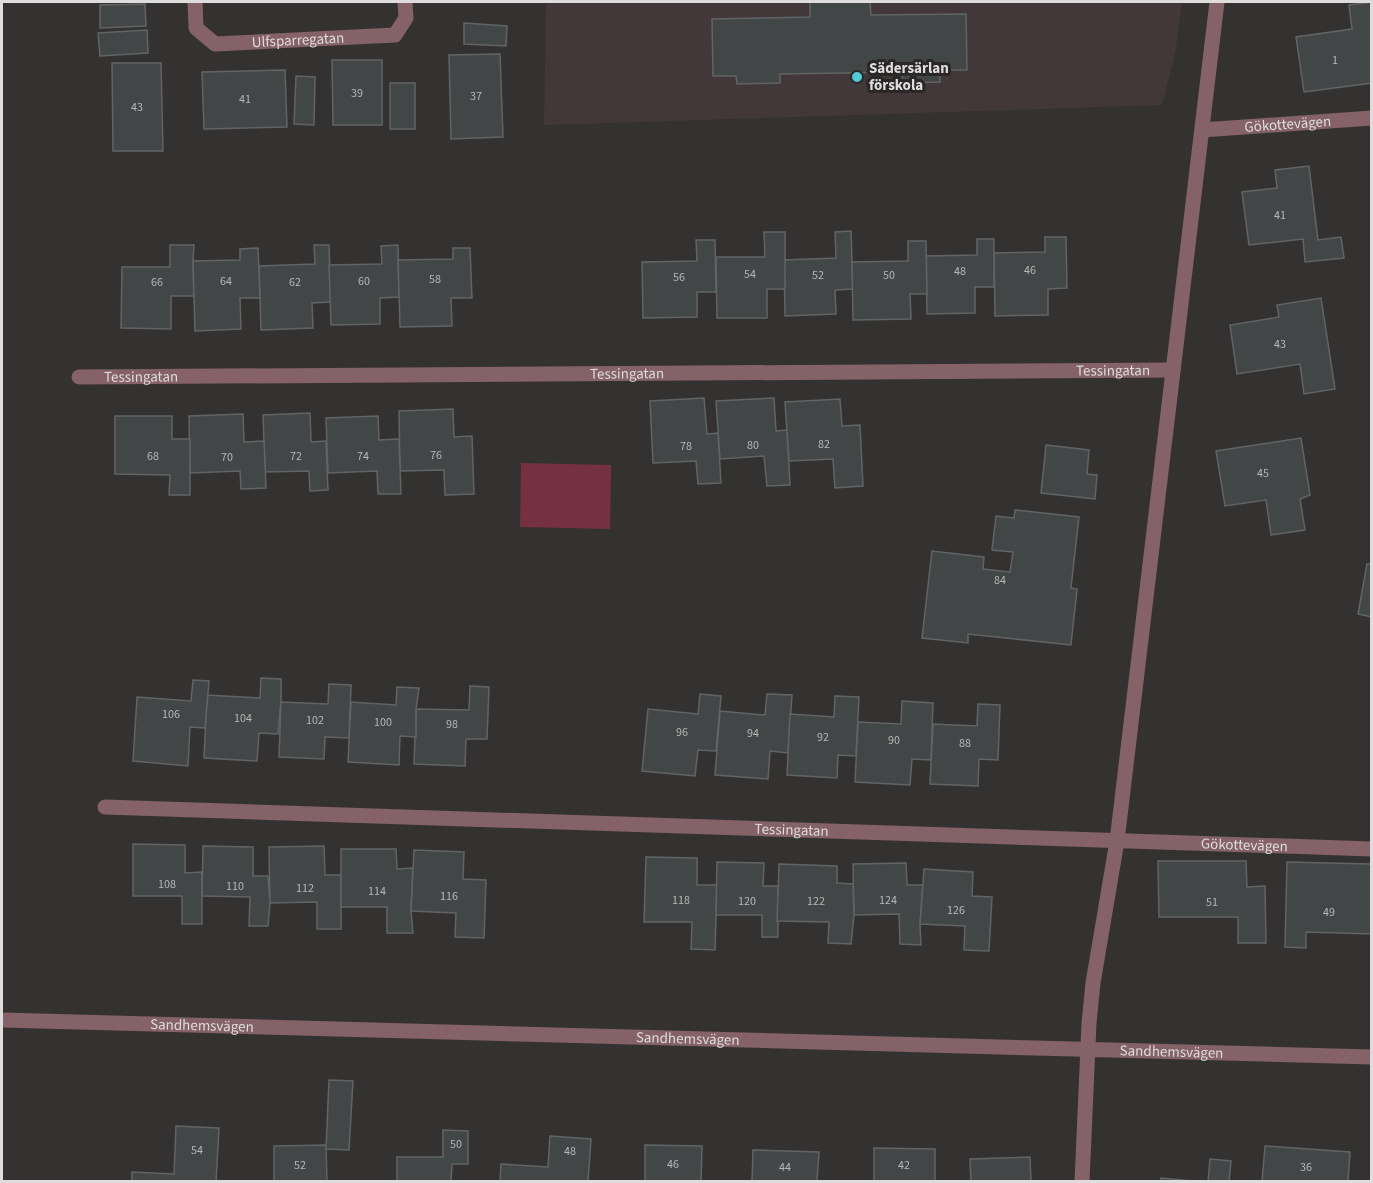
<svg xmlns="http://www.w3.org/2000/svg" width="1373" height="1183" viewBox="0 0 1373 1183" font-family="'Source Sans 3',sans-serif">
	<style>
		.built { fill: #42383a }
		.green { fill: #753140 }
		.building { fill: #434647; stroke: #616465; stroke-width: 1.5 }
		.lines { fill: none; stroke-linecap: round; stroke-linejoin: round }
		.minor { stroke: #846267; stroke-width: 15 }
		.poi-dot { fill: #52cbd7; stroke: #2a2727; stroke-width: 2 }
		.labels { text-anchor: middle; stroke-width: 6; stroke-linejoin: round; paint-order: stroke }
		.number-label { font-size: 12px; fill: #b7b6b7 }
		.street-label { font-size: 15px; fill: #dedcdc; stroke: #2a2727 }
		.poi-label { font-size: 15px; font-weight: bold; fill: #dedcdc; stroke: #2a2727; text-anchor: start }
	</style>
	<rect width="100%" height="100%" fill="#343131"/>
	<path class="built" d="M546,2H1182L1176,49L1162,105L544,125Z"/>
	<path class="green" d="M521,463L611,465L610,529L520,527Z"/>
	<g class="building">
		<path d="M810,2H870L871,15L966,14L967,70H940V82L903,83L902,72L780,74V83L737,84L736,76H713L712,19L810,17Z"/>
		<path d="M1372,2V83L1304,92L1296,37L1352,29L1349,5Z"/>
		<path d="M145,4L146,26L100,28V5Z"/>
		<path d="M464,23L507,26L506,46L464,44Z"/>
		<path d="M147,30L148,53L100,56L98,33Z"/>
		<path d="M500,54L503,137L451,139L449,55Z"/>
		<path d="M332,60H382V125H333Z"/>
		<path d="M112,63H161L163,151H113Z"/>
		<path d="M285,70L287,127L204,129L202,72Z"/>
		<path d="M296,76L315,77L314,125L294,124Z"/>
		<rect x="390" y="83" width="25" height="46"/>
		<path d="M1309,166L1318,240L1341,237L1344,258L1305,262L1303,239L1249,245L1242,192L1277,188L1275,170Z"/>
		<path d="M851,231L853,289L835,290L836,314L785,316L784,260L836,258L835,232Z"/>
		<path d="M764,232H785V289H767V318H717L716,257H765Z"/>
		<path d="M1045,237H1066L1067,288L1048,289V315L995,316L994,253L1045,252Z"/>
		<path d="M977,239H994V287H975V313L927,314L926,256L977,255Z"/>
		<path d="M696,240H715L716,292H697V317L643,318L642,262L697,261Z"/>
		<path d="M908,241H926L927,294H910L911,319L853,320L852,262L908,261Z"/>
		<path d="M170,245H194L193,261L194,296H171V329L121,328L122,267H170Z"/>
		<path d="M314,245H329L331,302L312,303L313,328L261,330L259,266L315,264Z"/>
		<path d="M398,245L399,297L380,298V324L331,325L329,265L382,264L381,246Z"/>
		<path d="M258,248L260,298H240L241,329L195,331L193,261L240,260V249Z"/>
		<path d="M453,248H470L472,298H451L452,326L400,327L398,260L453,259Z"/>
		<path d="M1321,298L1335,389L1304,394L1300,364L1237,374L1230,325L1279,317L1277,305Z"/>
		<path d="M704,398L707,434L718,433L721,483L698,484L696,461L653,463L650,401Z"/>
		<path d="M774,398L776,431L787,430L790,485L767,486L764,456L720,459L716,401Z"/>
		<path d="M840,399L842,426L860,425L863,486L835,488L833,459L789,461L785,402Z"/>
		<path d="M453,409L454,437L472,436L474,494L445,495L444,470L400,471L399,411Z"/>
		<path d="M310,413L311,442L326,441L328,490L310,491L309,471L265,472L263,415Z"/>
		<path d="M243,414L244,442L264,441L266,488L241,489L240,471L190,473L189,416Z"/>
		<path d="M115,416H172V439H190V495H169L170,475L115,474Z"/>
		<path d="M378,416L379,440L399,439L401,494H378L377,471L328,473L326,418Z"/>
		<path d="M1301,438L1310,495L1300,499L1305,530L1271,535L1266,500L1225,506L1216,451Z"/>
		<path d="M1046,445L1089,450L1087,474L1097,475L1095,499L1041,493Z"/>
		<path d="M1015,510L1079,517L1071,588L1077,589L1071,645L968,634V643L922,638L932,551L984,557L983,569L1010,572L1013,552L992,550L996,516L1014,518Z"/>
		<path d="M1367,564H1372V617L1358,614Z"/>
		<path d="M261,678L281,679V702L278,734L259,733L257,761L204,758L207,695L260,698Z"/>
		<path d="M193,680L209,681L205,728L190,727L188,766L133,761L137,697L191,701Z"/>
		<path d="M329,684L351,685L349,738L325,737L324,759L279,757L281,702L328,704Z"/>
		<path d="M470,686L489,687L487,739H466L465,766L414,764L416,709L469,710Z"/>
		<path d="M397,687L419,688L416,709V737L400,736L399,765L348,762L351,702L396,705Z"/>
		<path d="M700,694L721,696L716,751L698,750L695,776L642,771L648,709L698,714Z"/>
		<path d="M767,694L792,695L788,753L770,751L768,779L715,775L720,711L765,715Z"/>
		<path d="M835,696L859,697L856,756L838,755L837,778L787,775L790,714L834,717Z"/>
		<path d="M902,701L933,703L931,760L912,759L910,785L855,782L858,722L901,724Z"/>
		<path d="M978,704L1000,705L998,760L979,759L978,786L930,784L933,724L977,726Z"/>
		<path d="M133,844L185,845V873L202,872V924H182V896H133Z"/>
		<path d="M203,846L253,847V876H268L270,903L268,926H249L250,897L202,896Z"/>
		<path d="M324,846L325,875H341V929H317V902L270,903L269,847Z"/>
		<path d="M341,849H396L397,869L413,868L411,911L413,933H387V907H341Z"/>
		<path d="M414,850L464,852L463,879L486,880L484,938L455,937L456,913L411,911Z"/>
		<path d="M646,857L697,858V885H717L715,950L691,949L692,922H644Z"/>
		<path d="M1158,861H1246L1247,887L1265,886L1266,943H1238V917H1159Z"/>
		<path d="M717,862L764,863L763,886H778V937H762V915H716Z"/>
		<path d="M1287,862L1371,864L1372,934L1306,932V948L1285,947Z"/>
		<path d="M906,863L907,885H923L920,924L921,945L900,944L899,914L854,915L853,864Z"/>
		<path d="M779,864L837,866V883L853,884L854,915L851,944L828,943L829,922L777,921Z"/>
		<path d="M924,869L973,872L972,896L992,897L989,951L964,950L965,926L920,924Z"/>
		<path d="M329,1080L353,1081L349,1150L326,1149Z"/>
		<path d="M176,1126L219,1128L216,1182H132V1172L174,1174Z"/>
		<path d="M443,1130L468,1131V1164H452L451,1182H397V1157H443Z"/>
		<path d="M550,1136L591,1139L588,1182H500L501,1164L548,1167Z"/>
		<path d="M326,1145L327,1182H274V1146Z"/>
		<path d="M645,1145L702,1146L701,1182H645Z"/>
		<path d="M1265,1146L1350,1152L1348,1182H1262Z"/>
		<path d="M874,1148L935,1149V1182H874Z"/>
		<path d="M753,1150L819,1152L817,1182H752Z"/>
		<path d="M1030,1157L1031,1182H971L970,1159Z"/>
		<path d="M1210,1159L1231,1161L1229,1182H1208Z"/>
		<path d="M1161,1178L1202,1182H1160Z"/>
	</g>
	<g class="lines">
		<g class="minor">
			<path id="s1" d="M195,2L196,28L215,44L395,35L406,18L405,2"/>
			<path id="s2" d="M1202,130L1372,118"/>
			<path id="s3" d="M79,377L1173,370"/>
			<path id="s4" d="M105,807L1372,849"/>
			<path id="s5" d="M2,1020L1372,1057"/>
			<path d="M1082,1182L1089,1023L1093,983L1117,841L1217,2"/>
		</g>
	</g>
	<circle class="poi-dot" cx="857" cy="77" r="6"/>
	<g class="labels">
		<g class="number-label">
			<text x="1335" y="64">1</text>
			<text x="357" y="97">39</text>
			<text x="476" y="100">37</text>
			<text x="245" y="103">41</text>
			<text x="137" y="111">43</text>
			<text x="1280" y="219">41</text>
			<text x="1030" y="274">46</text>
			<text x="960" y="275">48</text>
			<text x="750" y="278">54</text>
			<text x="818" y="279">52</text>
			<text x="889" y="279">50</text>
			<text x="679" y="281">56</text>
			<text x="435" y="283">58</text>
			<text x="226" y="285">64</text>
			<text x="364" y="285">60</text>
			<text x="157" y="286">66</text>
			<text x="295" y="286">62</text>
			<text x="1280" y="348">43</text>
			<text x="824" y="448">82</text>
			<text x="753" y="449">80</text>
			<text x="686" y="450">78</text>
			<text x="436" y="459">76</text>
			<text x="153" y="460">68</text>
			<text x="296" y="460">72</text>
			<text x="363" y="460">74</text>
			<text x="227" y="461">70</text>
			<text x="1263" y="477">45</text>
			<text x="1000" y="584">84</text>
			<text x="171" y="718">106</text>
			<text x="243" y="722">104</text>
			<text x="315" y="724">102</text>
			<text x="383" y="726">100</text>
			<text x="452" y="728">98</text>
			<text x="682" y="736">96</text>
			<text x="753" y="737">94</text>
			<text x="823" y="741">92</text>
			<text x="894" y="744">90</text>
			<text x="965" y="747">88</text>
			<text x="167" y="888">108</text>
			<text x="235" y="890">110</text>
			<text x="305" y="892">112</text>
			<text x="377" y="895">114</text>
			<text x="449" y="900">116</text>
			<text x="681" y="904">118</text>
			<text x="888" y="904">124</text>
			<text x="747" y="905">120</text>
			<text x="816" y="905">122</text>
			<text x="1212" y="906">51</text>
			<text x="956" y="914">126</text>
			<text x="1329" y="916">49</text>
			<text x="456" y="1148">50</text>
			<text x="197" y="1154">54</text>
			<text x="570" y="1155">48</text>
			<text x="673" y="1168">46</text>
			<text x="300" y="1169">52</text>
			<text x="904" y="1169">42</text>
			<text x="785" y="1171">44</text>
			<text x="1306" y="1171">36</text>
		</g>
		<g class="street-label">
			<text dy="5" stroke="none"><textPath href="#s1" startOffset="134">Ulfsparregatan</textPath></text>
			<text dy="5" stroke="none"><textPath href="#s2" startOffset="86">Gökottevägen</textPath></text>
			<text dy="5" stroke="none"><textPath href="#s3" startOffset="1034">Tessingatan</textPath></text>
			<text dy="5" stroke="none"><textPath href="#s3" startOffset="548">Tessingatan</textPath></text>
			<text dy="5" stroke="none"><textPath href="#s3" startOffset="62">Tessingatan</textPath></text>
			<text dy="5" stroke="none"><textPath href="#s4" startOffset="687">Tessingatan</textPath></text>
			<text dy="5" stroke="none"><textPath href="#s4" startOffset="1140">Gökottevägen</textPath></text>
			<text dy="5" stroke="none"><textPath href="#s5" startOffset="200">Sandhemsvägen</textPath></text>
			<text dy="5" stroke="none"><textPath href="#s5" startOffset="686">Sandhemsvägen</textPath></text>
			<text dy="5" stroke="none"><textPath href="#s5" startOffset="1170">Sandhemsvägen</textPath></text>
		</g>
		<g class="poi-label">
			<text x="869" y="73">Sädersärlan<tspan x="869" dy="17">förskola</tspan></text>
		</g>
	</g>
	<rect width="1373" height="1183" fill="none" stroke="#dedcdc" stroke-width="6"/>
</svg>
